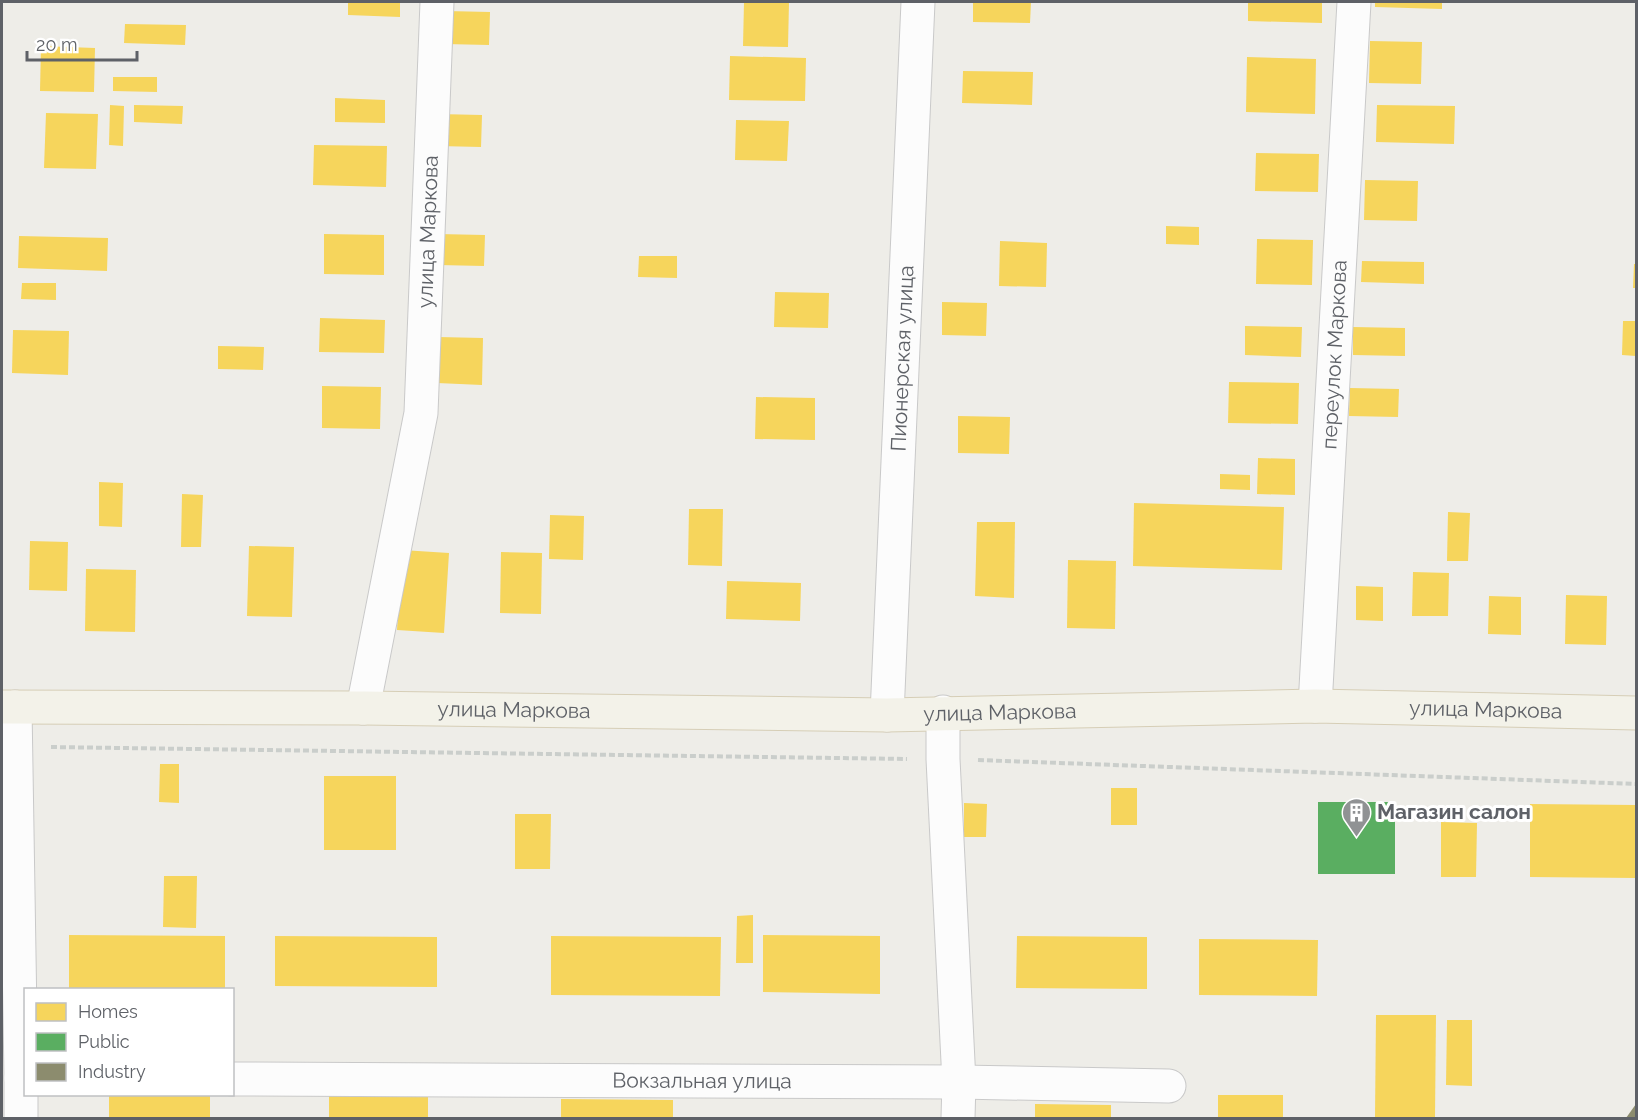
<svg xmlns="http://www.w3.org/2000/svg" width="1638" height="1120" viewBox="0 0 1638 1120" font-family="Raleway,sans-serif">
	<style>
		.homes { fill: #f6d55c }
		.public { fill: #5aae61 }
		.industry { fill: #8c8c6e }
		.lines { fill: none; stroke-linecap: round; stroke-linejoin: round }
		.minor-casing { stroke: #c9c9c9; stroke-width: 35 }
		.major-casing { stroke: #d6ceb6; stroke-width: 35 }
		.path { stroke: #cacecb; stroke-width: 4; stroke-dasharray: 6 3; stroke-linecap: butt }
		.minor { stroke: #fcfcfc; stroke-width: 33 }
		.major { stroke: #f3f2e9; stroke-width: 33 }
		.labels { text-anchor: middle; stroke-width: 6; stroke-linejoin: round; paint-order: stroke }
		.street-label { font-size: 21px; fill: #5e6167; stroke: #fff }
		.poi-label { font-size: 21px; font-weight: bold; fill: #5e6167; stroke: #fff; text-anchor: start }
	</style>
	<rect width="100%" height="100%" fill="#eeede8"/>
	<g class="homes">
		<path d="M348,2H400V17L348,15Z"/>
		<path d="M744,2H789L788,47L743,46Z"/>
		<path d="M973,2H1031L1030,23L973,22Z"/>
		<path d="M1248,2H1322V23L1248,21Z"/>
		<path d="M1375,2H1442V9L1375,7Z"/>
		<path d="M446,11L490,12L489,45L445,44Z"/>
		<path d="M125,24L186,25L185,45L124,43Z"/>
		<path d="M1370,41L1422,42L1421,84L1369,83Z"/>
		<path d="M41,46L95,48L94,92L40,91Z"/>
		<path d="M730,56L806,58L805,101L729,100Z"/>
		<path d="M1247,57L1316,59L1315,114L1246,112Z"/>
		<path d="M963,71L1033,72L1032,105L962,103Z"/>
		<path d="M113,77H157V92L113,91Z"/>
		<path d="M335,98L385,100V123L335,122Z"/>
		<path d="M110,105L124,106L123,146L109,145Z"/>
		<path d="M134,105L183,106L182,124L134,122Z"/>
		<path d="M1377,105L1455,106L1454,144L1376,142Z"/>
		<path d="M46,113L98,114L96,169L44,168Z"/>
		<path d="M438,114L482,115L481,147L438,146Z"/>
		<path d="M736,120L789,121L787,161L735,160Z"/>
		<path d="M314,145L387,146L386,187L313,185Z"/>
		<path d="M1256,153L1319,154L1318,192L1255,191Z"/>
		<path d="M1365,180L1418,181L1417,221L1364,220Z"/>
		<path d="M1166,226L1199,227V245L1166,244Z"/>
		<path d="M324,234L384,235V275L324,274Z"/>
		<path d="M438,234L485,235L484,266L438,265Z"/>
		<path d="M19,236L108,238L107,271L18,268Z"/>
		<path d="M1257,239L1313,240L1312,285L1256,284Z"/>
		<path d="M1000,241L1047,243L1046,287L999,286Z"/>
		<path d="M639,256H677V278L638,277Z"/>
		<path d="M1362,261L1424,262V284L1361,282Z"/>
		<path d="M1634,264H1636V288H1633Z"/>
		<path d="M22,283H56V300L21,299Z"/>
		<path d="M775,292L829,293L828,328L774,327Z"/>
		<path d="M942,302L987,303L986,336L942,335Z"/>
		<path d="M320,318L385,320L384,353L319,352Z"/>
		<path d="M1623,321H1636V356L1622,355Z"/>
		<path d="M1245,326L1302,327L1301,357L1245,355Z"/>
		<path d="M1353,327L1405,328V356L1353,355Z"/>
		<path d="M13,330L69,331L68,375L12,373Z"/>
		<path d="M438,337L483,338L482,385L437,383Z"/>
		<path d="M218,346L264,347L263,370L218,369Z"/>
		<path d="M1229,382L1299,383L1298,424L1228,423Z"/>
		<path d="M322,386L381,387L380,429L322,428Z"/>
		<path d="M1350,388L1399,389L1398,417L1349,416Z"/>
		<path d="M756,397L815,398V440L755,439Z"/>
		<path d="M958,416L1010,417L1009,454L958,453Z"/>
		<path d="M1258,458L1295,459V495L1257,494Z"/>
		<path d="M1220,474L1250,475V490L1220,489Z"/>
		<path d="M99,482L123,483L122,527L99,526Z"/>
		<path d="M182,494L203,495L201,547H181Z"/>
		<path d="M1134,503L1284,507L1282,570L1133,566Z"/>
		<path d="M689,509H723L722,566L688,565Z"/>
		<path d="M1448,512L1470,513L1468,561H1447Z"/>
		<path d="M550,515L584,516L583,560L549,559Z"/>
		<path d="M977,522H1015L1014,598L975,596Z"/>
		<path d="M30,541L68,542L67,591L29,590Z"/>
		<path d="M249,546L294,547L292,617L247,616Z"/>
		<path d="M402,550L449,553L444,633L397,630Z"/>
		<path d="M501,552L542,553L541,614L500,613Z"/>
		<path d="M1068,560L1116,561L1115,629L1067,628Z"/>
		<path d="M86,569L136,570L135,632L85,631Z"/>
		<path d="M1413,572L1449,573L1448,616H1412Z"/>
		<path d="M727,581L801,583L800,621L726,619Z"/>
		<path d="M1356,586L1383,587V621L1356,620Z"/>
		<path d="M1566,595L1607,596L1606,645L1565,644Z"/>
		<path d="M1489,596L1521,597V635L1488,634Z"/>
		<path d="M160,764H179V803L159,802Z"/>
		<rect x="324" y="776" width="72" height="74"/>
		<rect x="1111" y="788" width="26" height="37"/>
		<path d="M964,803L987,804L986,837H964Z"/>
		<path d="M1530,804L1636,805V878L1530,877Z"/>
		<path d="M515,814H551L550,869H515Z"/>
		<path d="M1441,822L1477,823L1476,877H1441Z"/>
		<path d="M164,876H197L196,928L163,927Z"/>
		<path d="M753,915V963H736L737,916Z"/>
		<path d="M69,935L225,936V990H69Z"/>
		<path d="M763,935L880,936V994L763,992Z"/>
		<path d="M275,936L437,937V987L275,986Z"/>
		<path d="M551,936L721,937L720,996L551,995Z"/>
		<path d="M1017,936L1147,937V989L1016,988Z"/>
		<path d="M1199,939L1318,940L1317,996L1199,995Z"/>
		<path d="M1376,1015H1436L1435,1118H1375Z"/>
		<path d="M1447,1020H1472V1086L1446,1085Z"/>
		<path d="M329,1092L428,1093V1118H329Z"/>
		<rect x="109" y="1094" width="101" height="24"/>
		<rect x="1218" y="1095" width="65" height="23"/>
		<path d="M561,1099L673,1100V1118H561Z"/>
		<path d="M1035,1104L1111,1105V1118H1035Z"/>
	</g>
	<rect class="public" x="1318" y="802" width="77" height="72"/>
	<path class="industry" d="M1636,1104V1118H1626Z"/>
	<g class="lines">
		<defs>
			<g id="minor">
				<path id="s1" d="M1315,706L1354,2"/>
				<path d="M15,707L21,1078H26"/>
				<path id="s2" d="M363,708L421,413L437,2"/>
				<path d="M943,712V759L959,1082L958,1118"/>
				<path id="s3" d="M887,715L918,2"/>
				<path id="s4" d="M232,1079L959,1082L1169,1086"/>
				<path d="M21,1118V1078"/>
			</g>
			<g id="major">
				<path id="s5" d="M2,707L363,708L887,715L1315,706L1636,713"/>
			</g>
		</defs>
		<use href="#minor" class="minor-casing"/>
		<use href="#major" class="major-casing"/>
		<g class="path">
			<path d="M51,747L907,759"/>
			<path d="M978,760L1636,784"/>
		</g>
		<use href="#minor" class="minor"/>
		<use href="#major" class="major"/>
	</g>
	<defs>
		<symbol id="building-pin" viewBox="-11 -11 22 30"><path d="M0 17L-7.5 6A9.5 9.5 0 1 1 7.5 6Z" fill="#909294" stroke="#fff"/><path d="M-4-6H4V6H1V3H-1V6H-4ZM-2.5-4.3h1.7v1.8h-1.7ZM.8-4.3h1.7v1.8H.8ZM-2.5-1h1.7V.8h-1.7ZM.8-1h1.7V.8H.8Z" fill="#fff"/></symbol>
	</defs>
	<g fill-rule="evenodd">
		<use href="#building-pin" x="1340" y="796" width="33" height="45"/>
	</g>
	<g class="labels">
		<g class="street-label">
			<text dy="7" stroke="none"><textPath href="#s2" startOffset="482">улица Маркова</textPath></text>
			<text dy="7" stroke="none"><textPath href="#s1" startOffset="352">переулок Маркова</textPath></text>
			<text dy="7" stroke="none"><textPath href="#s3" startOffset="357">Пионерская улица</textPath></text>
			<text dy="7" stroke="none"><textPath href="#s5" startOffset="512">улица Маркова</textPath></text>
			<text dy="7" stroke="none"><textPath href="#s5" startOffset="1484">улица Маркова</textPath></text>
			<text dy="7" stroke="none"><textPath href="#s5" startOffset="998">улица Маркова</textPath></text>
			<text dy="7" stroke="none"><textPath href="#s4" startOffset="470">Вокзальная улица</textPath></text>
		</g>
		<g class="poi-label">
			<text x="1377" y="819">Магазин салон</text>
		</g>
	</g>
	<rect width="1638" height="1120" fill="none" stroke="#5e6167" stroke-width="6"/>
	<rect x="24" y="988" width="210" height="108" fill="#ffffff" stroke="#bfc0c2" stroke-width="1.5"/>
	<rect x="36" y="1003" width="30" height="18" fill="#f6d55c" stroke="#bfc0c2" stroke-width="1.5"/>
	<text x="78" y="1018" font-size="18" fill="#5e6167">Homes</text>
	<rect x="36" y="1033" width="30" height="18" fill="#5aae61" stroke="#bfc0c2" stroke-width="1.5"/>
	<text x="78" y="1048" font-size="18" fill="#5e6167">Public</text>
	<rect x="36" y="1063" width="30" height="18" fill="#8c8c6e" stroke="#bfc0c2" stroke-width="1.5"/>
	<text x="78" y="1078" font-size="18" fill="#5e6167">Industry</text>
	<path d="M27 51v9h110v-9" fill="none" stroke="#5e6167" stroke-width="3"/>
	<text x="36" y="51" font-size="18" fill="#5e6167" stroke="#ffffff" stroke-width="4.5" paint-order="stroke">20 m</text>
</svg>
